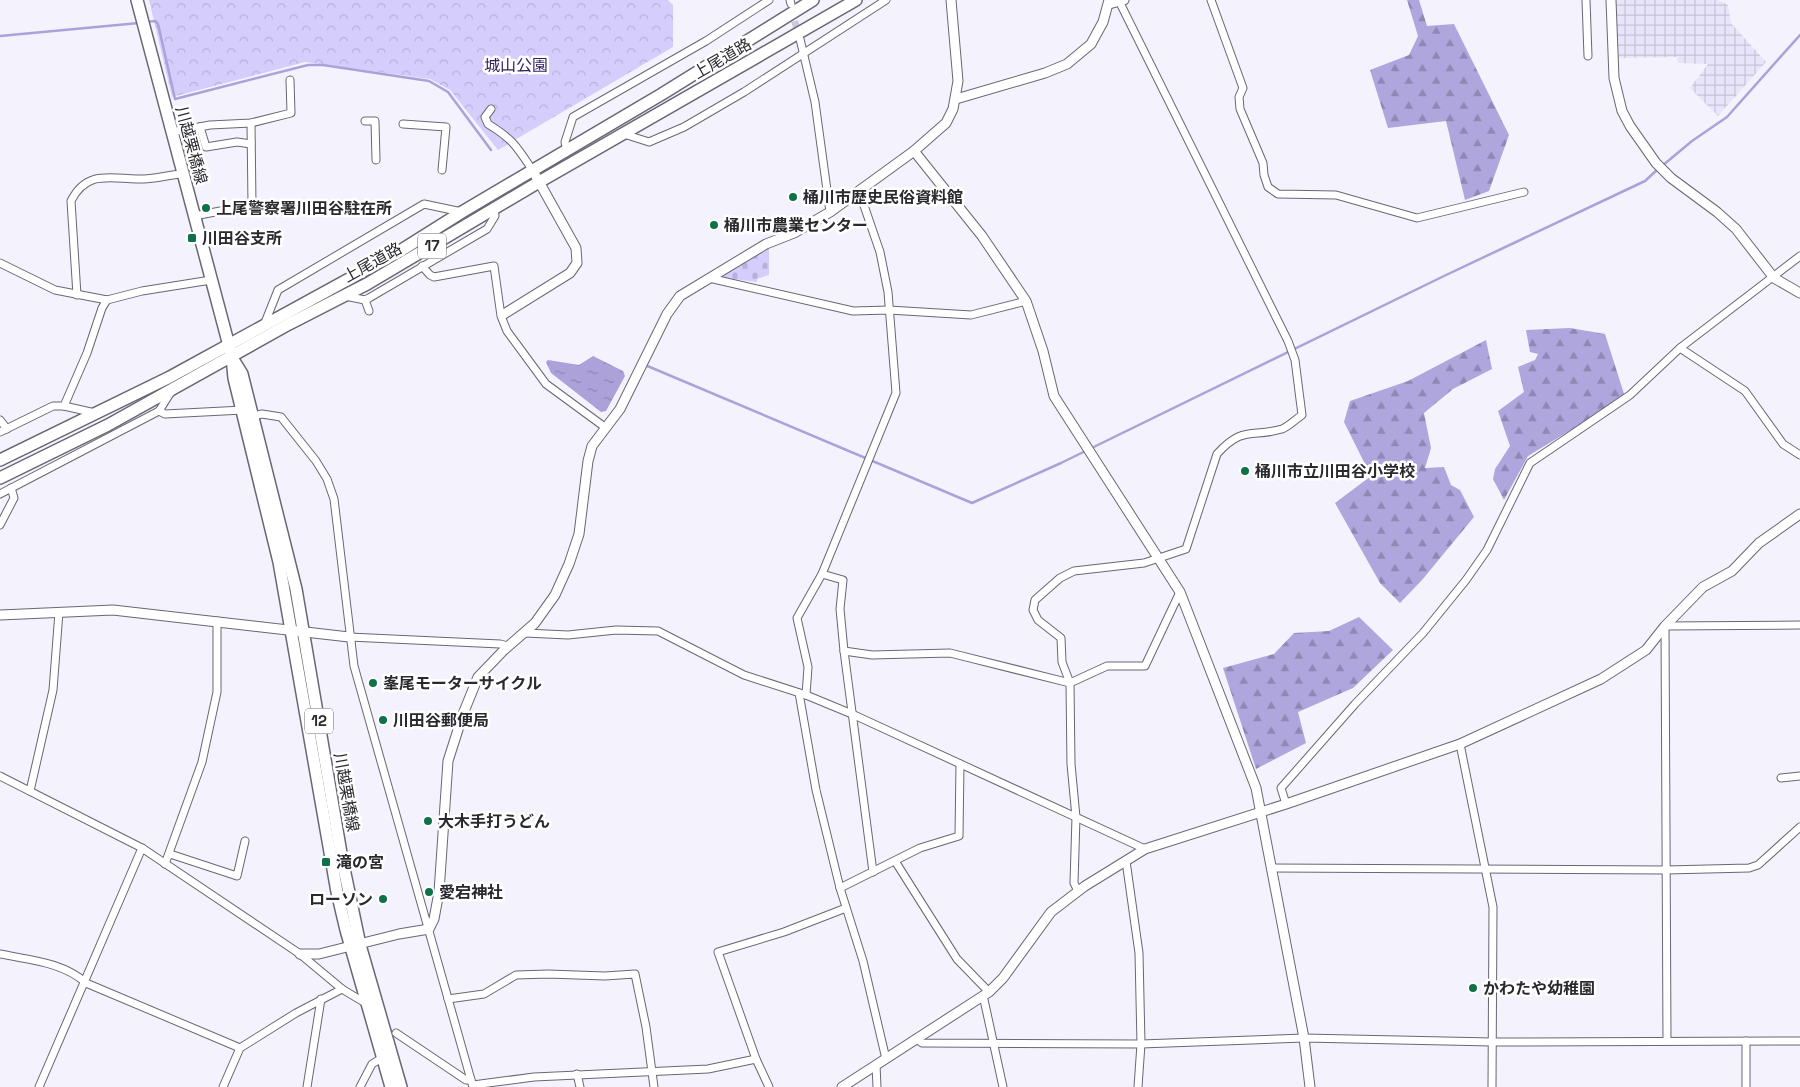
<svg xmlns="http://www.w3.org/2000/svg" width="1800" height="1087" viewBox="0 0 1800 1087" font-family="'Space Grotesk','Noto Sans JP',sans-serif">
	<style>
		.industrial { fill: url(#industrial-grid) }
		.forest { fill: url(#forest-firs) }
		.cemetery { fill: url(#cemetery-stones) }
		.park { fill: url(#park-crowns) }
		.water { fill: url(#water-ripples) }
		.lines { fill: none; stroke-linecap: round; stroke-linejoin: round }
		.stream { stroke: #aca2d9; stroke-width: 2.5 }
		.minor-tunnel { stroke: #cbcad4; stroke-width: 7; stroke-dasharray: 7 3.5; stroke-linecap: butt }
		.minor-casing { stroke: #696773; stroke-width: 9 }
		.tertiary-casing { stroke: #696773; stroke-width: 11 }
		.primary-casing { stroke: #696773; stroke-width: 14 }
		.trunk-casing { stroke: #696773; stroke-width: 14 }
		.minor { stroke: #fff; stroke-width: 7 }
		.tertiary { stroke: #fff; stroke-width: 9 }
		.primary { stroke: #fff; stroke-width: 11 }
		.trunk { stroke: #fff; stroke-width: 11 }
		.poi-dot { fill: #0e7148; stroke: #fff; stroke-width: 2 }
		.labels { text-anchor: middle; stroke-width: 5; stroke-linejoin: round; paint-order: stroke }
		.shield { fill: #fff; stroke: #6a696d; stroke-width: 1 }
		.shield-label { font-size: 15px; font-weight: bold; fill: #2a292e }
		.street-label { font-size: 16px; fill: #2a292e; stroke: #fff }
		.park-label { font-size: 16px; fill: #332162; stroke: #fff }
		.poi-label { font-size: 16px; font-weight: bold; fill: #2a292e; stroke: #fff; text-anchor: start }
	</style>
	<defs>
		<pattern id="industrial-grid" width="8" height="8" patternUnits="userSpaceOnUse" patternTransform="scale(1.25)"><rect width="8" height="8" fill="#e8e5fa"/><path d="M0 4h8M4 0v8" fill="none" stroke="#c7c4d7"/></pattern>
		<pattern id="forest-firs" width="22" height="20" patternUnits="userSpaceOnUse" patternTransform="scale(1.25)"><rect width="22" height="20" fill="#afa6dd"/><path d="M5 1l3.5 6h-7zM16 11l3.5 6h-7z" fill="#8f87b4"/></pattern>
		<pattern id="cemetery-stones" width="16" height="16" patternUnits="userSpaceOnUse" patternTransform="scale(1.25)"><rect width="16" height="16" fill="#d5cefd"/><path d="M2 7V4a2 2 0 0 1 4 0v3zM10 15v-3a2 2 0 0 1 4 0v3z" fill="#b7b1d9"/></pattern>
		<pattern id="park-crowns" width="20" height="18" patternUnits="userSpaceOnUse" patternTransform="scale(1.25)"><rect width="20" height="18" fill="#d5cefd"/><path d="M2 6a3 3 0 1 1 6 0M12 15a3 3 0 1 1 6 0" fill="none" stroke="#b7b1d9"/></pattern>
		<pattern id="water-ripples" width="26" height="14" patternUnits="userSpaceOnUse" patternTransform="scale(1.25)"><rect width="26" height="14" fill="#aca2d9"/><path d="M2 4q2-2 4 0t4 0M15 11q2-2 4 0t4 0" fill="none" stroke="#8c84b0"/></pattern>
	</defs>
	<rect width="100%" height="100%" fill="#f3f2fd"/>
	<path class="industrial" d="M1615,0H1718L1728,5L1731,23L1766,62L1718,116L1690,88L1708,64L1678,63L1677,57L1618,58Z"/>
	<g class="forest">
		<path d="M1407,0H1419L1427,26L1454,24L1509,135L1489,191L1465,200L1446,121L1388,128L1370,70L1409,55L1418,36Z"/>
		<path d="M1570,328L1605,334L1625,397L1528,456L1504,500L1493,479L1495,469L1510,446L1498,411L1524,392L1518,367L1535,360L1538,354L1530,352L1526,330Z"/>
		<path d="M1486,340L1492,369L1453,389L1424,413L1431,448L1425,468L1444,467L1451,485L1460,490L1474,517L1422,580L1400,603L1380,583L1335,503L1371,476L1344,422L1350,401L1408,381Z"/>
		<path d="M1359,617L1393,650L1353,688L1298,712L1306,743L1256,769L1223,668L1274,654L1294,633L1329,631Z"/>
	</g>
	<path class="cemetery" d="M769,248V275L757,279V282L724,278V275Z"/>
	<path class="park" d="M149,0H668L673,5V47L498,150L450,90L430,79L305,62L172,97Z"/>
	<path class="water" d="M593,356L623,371L625,376L606,411L601,412L551,373L546,362L548,360L579,365Z"/>
	<g class="lines">
		<g class="stream">
			<path d="M147,22L155,21L158,24L175,99L308,65H323L429,81L448,92L491,150"/>
			<path d="M0,36L139,23"/>
			<path d="M1662,166L1692,141L1727,117L1800,35"/>
			<path d="M645,365L972,503L1061,463L1444,276L1645,181L1658,169"/>
		</g>
		<path class="minor-tunnel" d="M792,11L799,37"/>
		<defs>
			<g id="minor">
				<path d="M790,0L791,4"/>
				<path d="M1211,0L1243,88L1239,97L1240,109L1263,163L1264,175L1268,187L1278,194L1336,195L1417,218L1524,192"/>
				<path d="M1586,0L1588,56"/>
				<path d="M800,39L815,102L830,212"/>
				<path d="M491,109L485,117L488,124C514,140 517,147 533,171"/>
				<path d="M365,121H375L376,160"/>
				<path d="M403,124L446,127L442,170"/>
				<path d="M200,127L206,147L237,142L251,144"/>
				<path d="M171,132L210,125L251,123L291,113L290,80"/>
				<path d="M624,134L649,142L684,127L744,92L886,0"/>
				<path d="M567,151L565,142L573,117L706,41L769,0"/>
				<path d="M194,216L252,205L251,123"/>
				<path d="M0,263L55,290L107,300L142,291L211,280"/>
				<path d="M422,266L430,275L434,277L494,266L501,316L507,331L546,384L606,428"/>
				<path d="M709,278L853,311L889,310L971,315L1026,301"/>
				<path d="M77,295L71,201C86,171 108,178 136,179C151,180 167,175 182,174"/>
				<path d="M345,296L365,300L369,298L487,229L495,216L494,209"/>
				<path d="M365,300L369,311"/>
				<path d="M264,325L278,290L424,204L462,212"/>
				<path d="M1680,348L1745,391L1783,444L1800,455"/>
				<path d="M64,406L95,413"/>
				<path d="M159,411L165,414L243,410"/>
				<path d="M253,416L262,414L281,417L316,461L327,479L334,499L354,666L473,1087"/>
				<path d="M0,420L7,429"/>
				<path d="M0,432L53,406H64L87,353L102,308L107,300"/>
				<path d="M0,494L159,411L171,392"/>
				<path d="M0,525L14,498L11,488"/>
				<path d="M822,574L843,580L840,609L844,651L873,872"/>
				<path d="M525,633L568,635L616,630L658,631L744,675L806,695L852,714L1145,849"/>
				<path d="M349,637L500,644L508,646"/>
				<path d="M844,651L872,655L950,653L1070,683L1107,666H1145L1180,592"/>
				<path d="M799,693L816,790L840,888L863,961L886,1059"/>
				<path d="M806,695L808,667L797,618L822,574L896,393L888,292L880,252L859,191"/>
				<path d="M1460,744L1493,907L1492,1087"/>
				<path d="M0,776L142,848L300,954L342,989L367,1004"/>
				<path d="M1781,778L1800,776"/>
				<path d="M30,791L53,690L59,612"/>
				<path d="M1286,804L1281,788L1355,704L1423,633L1466,580L1487,550L1530,463L1630,395L1680,348L1800,256"/>
				<path d="M170,854L237,876L245,841"/>
				<path d="M895,861L957,959L989,992"/>
				<path d="M1126,861L1139,953L1141,1044L1138,1087"/>
				<path d="M165,864L202,762L217,692V621"/>
				<path d="M1271,868L1666,870L1749,868L1758,865L1800,827"/>
				<path d="M840,888L920,848L959,836L960,764"/>
				<path d="M1078,891L1074,883L1076,817L1071,764L1070,683L1062,662L1061,638L1038,620L1033,610L1035,600L1060,578L1074,571L1144,563L1186,549L1217,454C1243,425 1252,438 1282,429C1288,427 1296,419 1302,415L1295,360L1288,341L1119,1"/>
				<path d="M0,954C29,960 63,962 86,983L240,1048"/>
				<path d="M983,995L1003,1087"/>
				<path d="M448,999L484,994L516,975L548,974L605,976L635,974L646,1027L654,1087"/>
				<path d="M396,1033L466,1080H471"/>
				<path d="M917,1039L922,1043L1141,1044L1304,1038L1492,1042L1800,1041"/>
				<path d="M1667,1041L1665,626L1800,625"/>
				<path d="M1746,1041V1087"/>
				<path d="M876,1065L877,1087"/>
				<path d="M577,1074L580,1087"/>
				<path d="M473,1085L534,1077L708,1069L756,1059"/>
				<path d="M39,1087L142,848"/>
				<path d="M223,1087L240,1048L296,1013L342,989"/>
				<path d="M307,1087L321,999"/>
				<path d="M360,1087L372,1064L382,1058"/>
				<path d="M769,1087L756,1059L718,952L784,932L846,908"/>
			</g>
			<g id="tertiary">
				<path d="M1611,0L1614,78L1622,111L1630,126L1656,163L1671,178L1717,212L1736,229L1774,278L1800,293"/>
				<path d="M1109,4L1124,0"/>
				<path d="M956,99L1045,73L1067,64L1091,44L1103,22L1109,0"/>
				<path d="M914,151L982,236L1026,301L1043,351L1054,396L1180,592L1256,788L1304,1038L1310,1087"/>
				<path d="M504,314L570,273L577,263L576,248L533,171"/>
				<path d="M0,615L113,610L349,637"/>
				<path d="M300,954H319L399,934L429,929L434,919L439,892L448,761L463,714L478,677L504,650L535,623L555,595L569,564L579,534L588,461L592,446L620,409L667,314L680,296L766,244L794,233L830,212L914,151L946,123L953,109L958,81L951,0"/>
				<path d="M842,1087L989,992L1003,978L1051,912L1085,886L1145,849L1286,804L1460,744L1601,679L1646,650L1665,626L1703,587L1732,571L1759,543L1800,514"/>
			</g>
			<g id="primary">
				<path d="M137,0L232,357L234,378L279,562L337,892L346,930L391,1087"/>
				<path d="M234,361L242,374L296,589L342,859L360,945L401,1087"/>
			</g>
			<g id="trunk">
				<path d="M0,460L170,377L400,251L462,212L662,94L813,0"/>
				<path d="M0,478L108,425L289,324L367,284L539,182L856,0"/>
			</g>
		</defs>
		<use href="#minor" class="minor-casing"/>
		<use href="#tertiary" class="tertiary-casing"/>
		<use href="#primary" class="primary-casing"/>
		<use href="#trunk" class="trunk-casing"/>
		<use href="#minor" class="minor"/>
		<use href="#tertiary" class="tertiary"/>
		<use href="#primary" class="primary"/>
		<use href="#trunk" class="trunk"/>
	</g>
	<g class="poi-dot">
		<circle cx="793" cy="197" r="5"/>
		<circle cx="206" cy="208" r="5"/>
		<circle cx="714" cy="225" r="5"/>
		<rect x="187" y="233" width="10" height="10" rx="2.5"/>
		<circle cx="1245" cy="471" r="5"/>
		<circle cx="373" cy="683" r="5"/>
		<circle cx="383" cy="720" r="5"/>
		<circle cx="428" cy="821" r="5"/>
		<rect x="321" y="857" width="10" height="10" rx="2.5"/>
		<circle cx="429" cy="892" r="5"/>
		<circle cx="383" cy="899" r="5"/>
		<circle cx="1473" cy="988" r="5"/>
	</g>
	<g class="labels">
		<g class="shield">
			<rect x="418" y="233.5" width="28" height="25" rx="4"/>
			<rect x="305" y="708.5" width="28" height="25" rx="4"/>
		</g>
		<g class="shield-label">
			<text x="432" y="251">17</text>
			<text x="319" y="726">12</text>
		</g>
		<g class="street-label">
			<text transform="translate(722 58) rotate(-30)" y="6">上尾道路</text>
			<text transform="translate(192 145) rotate(75)" y="6">川越栗橋線</text>
			<text transform="translate(372 262) rotate(-29)" y="6">上尾道路</text>
			<text transform="translate(347 792) rotate(80)" y="6">川越栗橋線</text>
		</g>
		<g class="park-label">
			<text x="516" y="71">城山公園</text>
		</g>
		<g class="poi-label">
			<text x="803" y="203">桶川市歴史民俗資料館</text>
			<text x="216" y="214">上尾警察署川田谷駐在所</text>
			<text x="724" y="231">桶川市農業センター</text>
			<text x="202" y="244">川田谷支所</text>
			<text x="1255" y="477">桶川市立川田谷小学校</text>
			<text x="383" y="689">峯尾モーターサイクル</text>
			<text x="393" y="726">川田谷郵便局</text>
			<text x="438" y="827">大木手打うどん</text>
			<text x="336" y="868">滝の宮</text>
			<text x="439" y="898">愛宕神社</text>
			<text x="373" y="905" text-anchor="end">ローソン</text>
			<text x="1483" y="994">かわたや幼稚園</text>
		</g>
	</g>
</svg>
